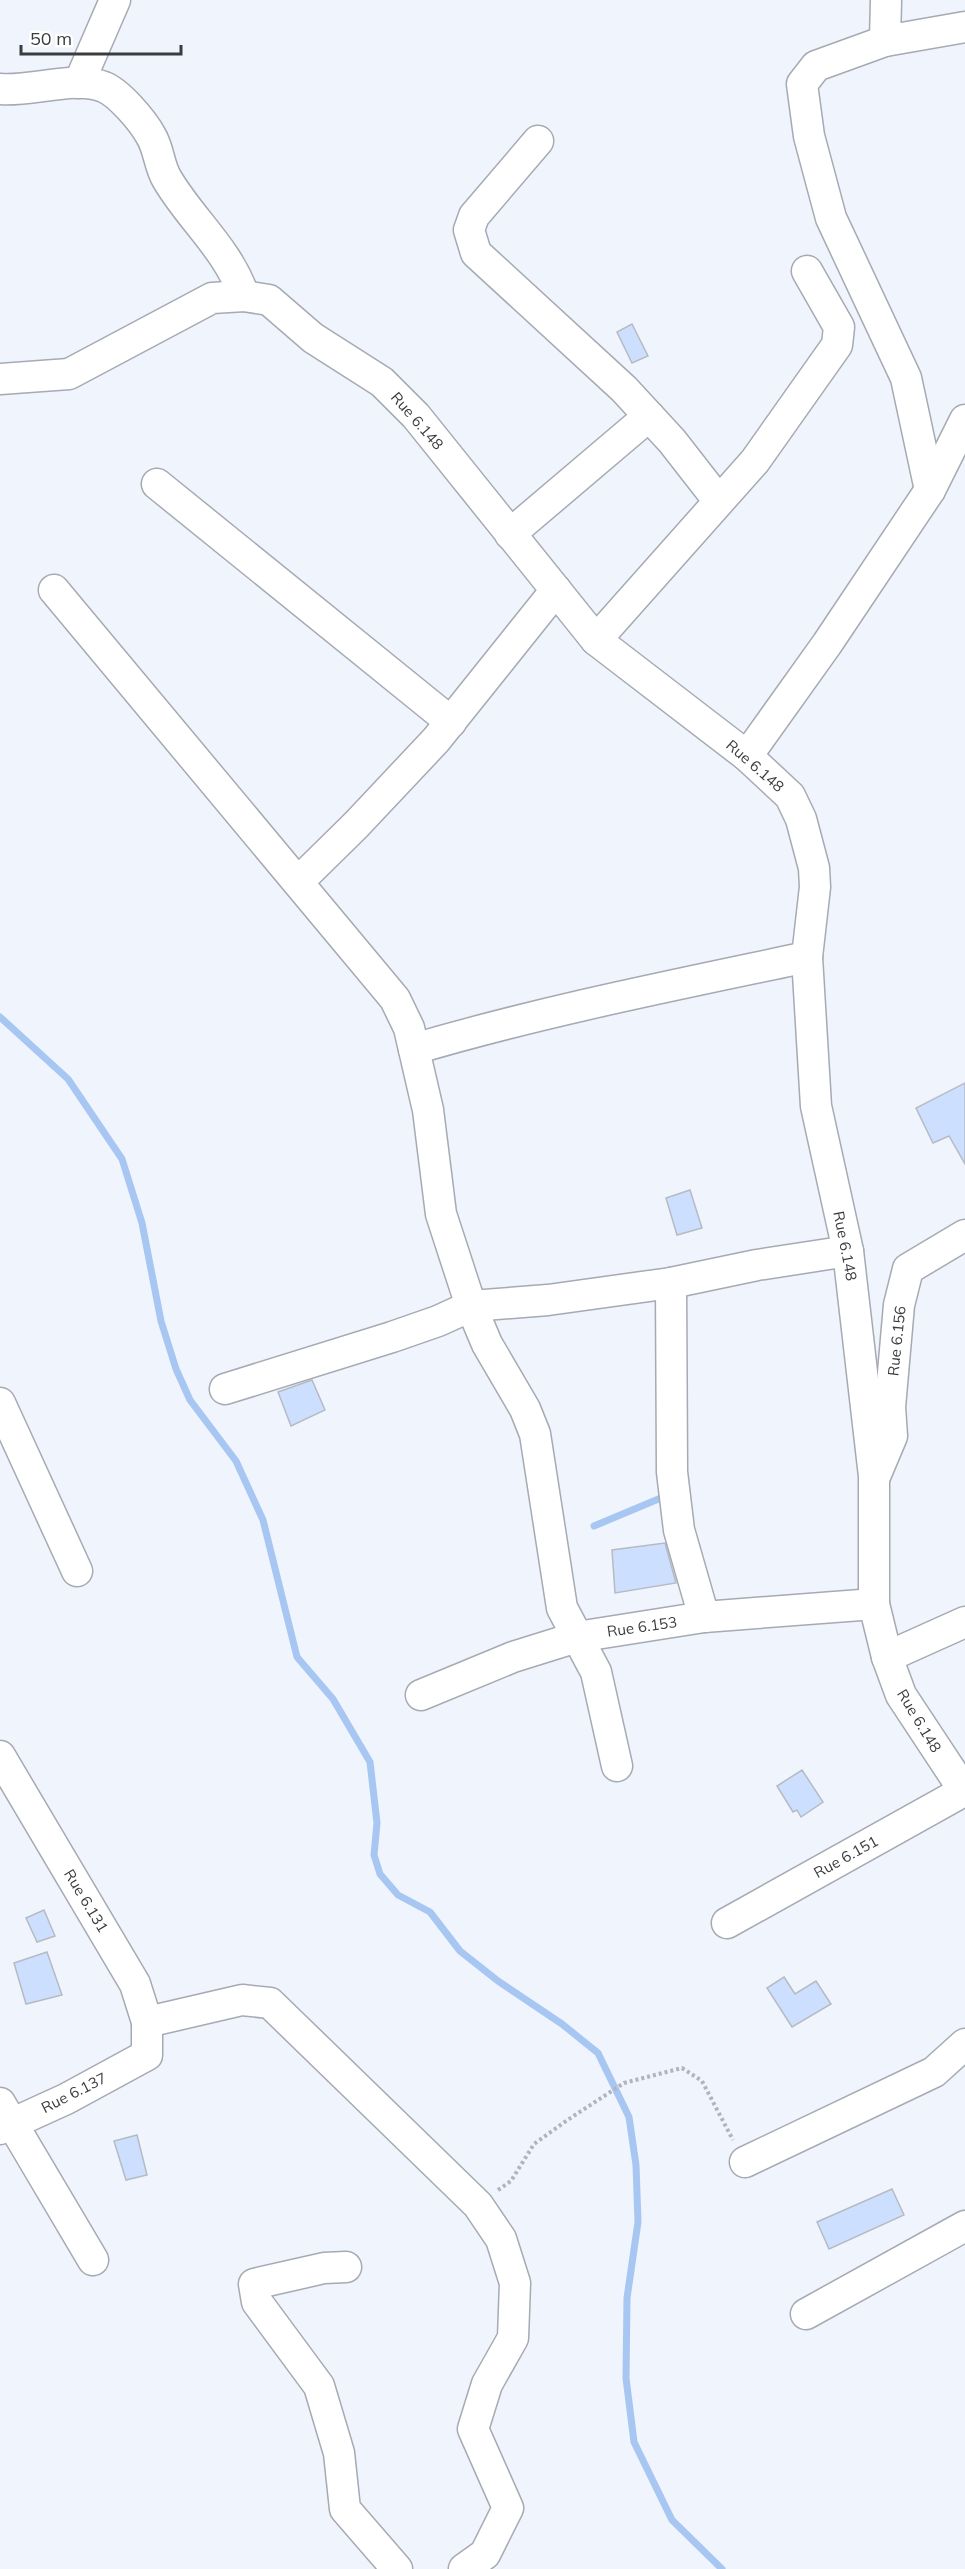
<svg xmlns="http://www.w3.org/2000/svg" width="965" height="2569" viewBox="0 0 965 2569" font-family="Mulish,sans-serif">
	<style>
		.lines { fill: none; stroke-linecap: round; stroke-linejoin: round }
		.stream { stroke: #a7c6f2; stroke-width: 7 }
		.building { fill: #cddffe; stroke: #b6bbc3; stroke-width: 1.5 }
		.minor-casing { stroke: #a6aab2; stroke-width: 33 }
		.path { stroke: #b0b4bb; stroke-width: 4; stroke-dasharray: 3 3; stroke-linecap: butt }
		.minor { stroke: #fff; stroke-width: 30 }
		.labels { text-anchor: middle; stroke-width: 6; stroke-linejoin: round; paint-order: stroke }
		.street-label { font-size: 15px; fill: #3a3c3f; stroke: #fff }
	</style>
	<rect width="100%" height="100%" fill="#eff4fd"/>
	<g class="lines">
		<g class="stream">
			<path d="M0,1017L68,1079L122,1159L142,1223L161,1321L176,1369L190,1400L236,1461L263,1520L297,1657L333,1699L370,1762L377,1823L374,1855L380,1874L398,1895L430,1912L460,1951L498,1981L562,2024L598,2053L629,2117L636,2165L638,2222L627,2298L626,2378L634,2442L672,2520L722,2569"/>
			<path d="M594,1526L668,1495"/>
		</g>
	</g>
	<g class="building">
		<path d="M632,324L648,356L632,363L617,332Z"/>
		<path d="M965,1083V1164L949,1136L933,1143L916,1108Z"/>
		<path d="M690,1190L702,1228L677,1235L666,1198Z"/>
		<path d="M312,1380L325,1410L291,1426L278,1392Z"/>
		<path d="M665,1543L676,1583L615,1593L612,1550Z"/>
		<path d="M802,1770L823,1802L801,1817L797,1810L793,1812L777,1786Z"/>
		<path d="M44,1910L55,1936L37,1942L26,1918Z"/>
		<path d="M47,1952L62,1995L26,2004L14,1963Z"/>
		<path d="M784,1977L795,1994L816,1981L831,2004L792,2027L767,1988Z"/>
		<path d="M137,2135L147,2175L126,2180L114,2141Z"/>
		<path d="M892,2189L904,2215L829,2249L817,2222Z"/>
	</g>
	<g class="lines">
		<defs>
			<g id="minor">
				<path d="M885,41L886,0"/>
				<path d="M79,83L115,0"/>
				<path d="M0,89C31,92 76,75 104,87C119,93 143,121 151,136C159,149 159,166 167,179C191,220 228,249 244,296"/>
				<path d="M538,141L474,216L469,230L476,253L624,389L672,441L718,500"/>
				<path d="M0,379L69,374L212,298L244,296L269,300L313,338L382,382L416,416L596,640L747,756L790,796L801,819L814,868L815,887L807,957L816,1106L848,1251L874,1476V1604L887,1657L901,1695L965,1792"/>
				<path d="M157,484L451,722"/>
				<path d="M930,490L906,378L831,218L809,136L802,84L816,66L885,41L965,27"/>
				<path d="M510,534L649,416"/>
				<path d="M54,590L395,999L409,1028L428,1110L441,1214L471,1306L487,1344L525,1409L535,1434L562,1608L596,1672L617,1766"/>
				<path d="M596,640L755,461L837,345L839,327L807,271"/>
				<path d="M747,756L827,644L930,490L965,420"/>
				<path d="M298,882L356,825L436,740L556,590"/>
				<path d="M414,1049C543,1011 675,985 807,957"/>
				<path d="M671,1283L672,1472L679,1530L704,1617"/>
				<path d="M225,1389L392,1337L438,1321L471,1306L548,1300L671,1283L757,1265L848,1251"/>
				<path d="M0,1403L77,1571"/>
				<path d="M876,1474L892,1436L890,1407L899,1305L908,1269L965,1235"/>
				<path d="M887,1657L965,1622"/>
				<path d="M421,1695L513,1657L577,1637L704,1617L874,1604"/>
				<path d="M0,1756L135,1984L147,2022V2055L66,2099L0,2129"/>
				<path d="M727,1923L964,1791"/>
				<path d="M147,2022L242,2000L270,2003L478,2205L501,2239L515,2283L513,2338L487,2384L473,2429L508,2508L485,2554L464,2569"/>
				<path d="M0,2103L93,2260"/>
				<path d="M745,2162L934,2072L965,2044"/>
				<path d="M346,2267L324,2268L254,2284L257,2302L319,2386L339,2453L345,2509L397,2569"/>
				<path d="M806,2314L965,2226"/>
			</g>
		</defs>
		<use href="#minor" class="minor-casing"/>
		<path class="path" d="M498,2190L511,2181L534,2144L569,2119L624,2083L682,2068L702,2081L733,2140"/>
		<use href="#minor" class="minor"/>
	</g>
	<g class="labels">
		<g class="street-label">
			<text transform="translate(417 421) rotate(49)" y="5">Rue 6.148</text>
			<text transform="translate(755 766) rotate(41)" y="5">Rue 6.148</text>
			<text transform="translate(845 1246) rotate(79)" y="5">Rue 6.148</text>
			<text transform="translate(897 1341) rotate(-84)" y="5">Rue 6.156</text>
			<text transform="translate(642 1627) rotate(-8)" y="5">Rue 6.153</text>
			<text transform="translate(919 1721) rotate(59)" y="5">Rue 6.148</text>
			<text transform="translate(846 1857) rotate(-29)" y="5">Rue 6.151</text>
			<text transform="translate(86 1901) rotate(59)" y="5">Rue 6.131</text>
			<text transform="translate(74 2093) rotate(-27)" y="5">Rue 6.137</text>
		</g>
	</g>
	<path d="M21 45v9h160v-9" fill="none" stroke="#3a3c3f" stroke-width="3"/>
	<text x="30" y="45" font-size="18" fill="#3a3c3f" stroke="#ffffff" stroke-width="4.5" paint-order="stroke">50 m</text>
</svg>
